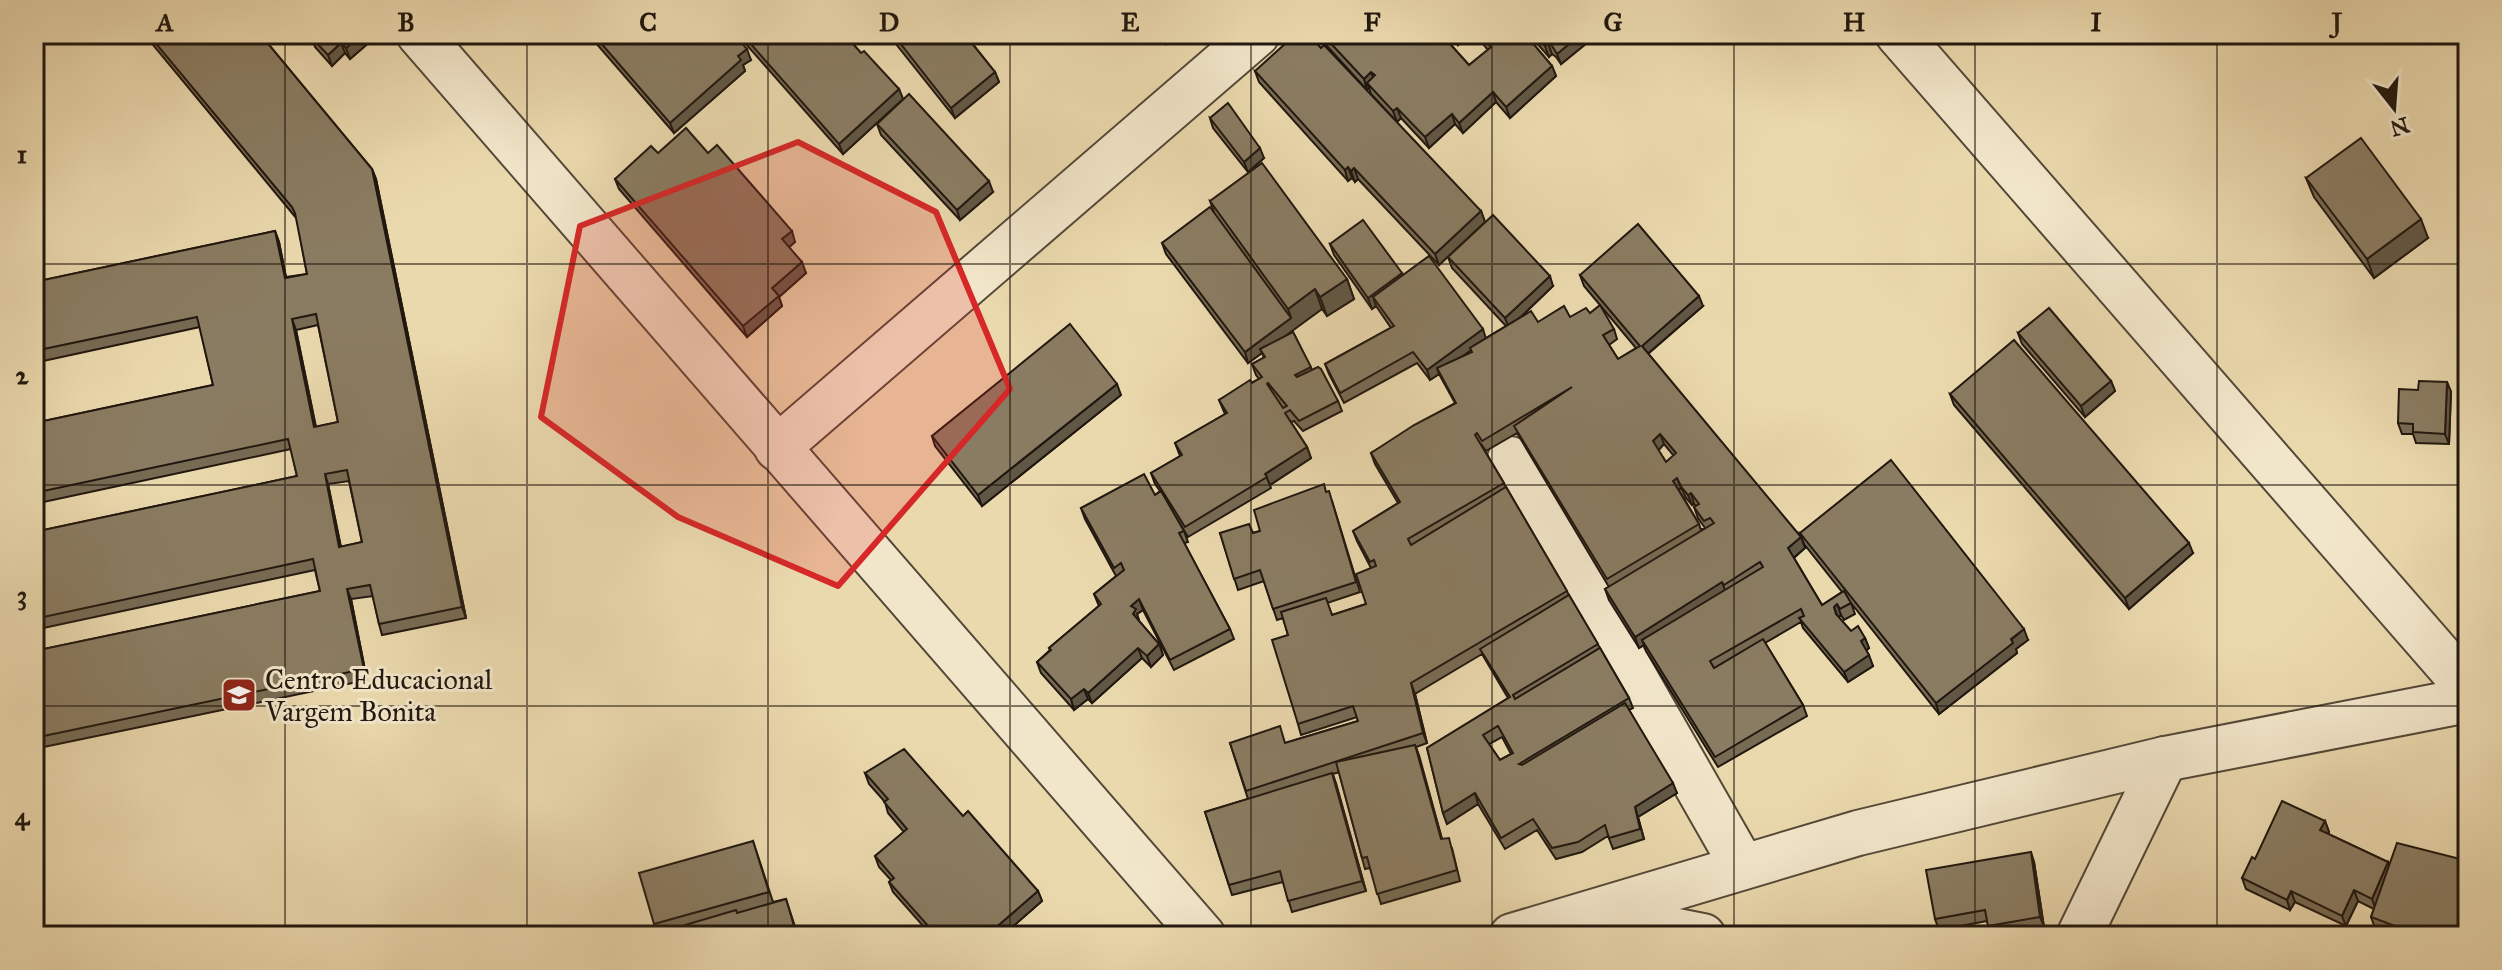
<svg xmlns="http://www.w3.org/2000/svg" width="2502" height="970" viewBox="0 0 2502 970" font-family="'IM FELL Great Primer',serif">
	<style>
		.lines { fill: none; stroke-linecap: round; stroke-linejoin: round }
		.minor-casing { stroke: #534837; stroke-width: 48 }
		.minor { stroke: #f2e6ca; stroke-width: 44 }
		.wall { fill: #776b54; stroke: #20170f; stroke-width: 2; fill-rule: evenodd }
		.shaded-wall { fill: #615745; stroke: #20170f; stroke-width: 2 }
		.building { fill: #8a7c62; stroke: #20170f; stroke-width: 2; fill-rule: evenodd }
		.marked { fill: #d62828; fill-opacity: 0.2; stroke: #d62828; stroke-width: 6; stroke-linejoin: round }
		.grid { fill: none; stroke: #20170f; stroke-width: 2; stroke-opacity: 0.55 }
		.labels { text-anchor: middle; stroke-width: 6; stroke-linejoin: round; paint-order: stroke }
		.poi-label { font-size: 28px; fill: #20170f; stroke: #f2e6ca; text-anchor: start }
		.neatline { fill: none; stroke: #20170f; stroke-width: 3 }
		.grid-label { font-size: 26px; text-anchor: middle; font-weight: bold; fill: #20170f }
	</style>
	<rect width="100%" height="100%" fill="#ebd9ae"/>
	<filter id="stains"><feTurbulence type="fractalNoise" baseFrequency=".0025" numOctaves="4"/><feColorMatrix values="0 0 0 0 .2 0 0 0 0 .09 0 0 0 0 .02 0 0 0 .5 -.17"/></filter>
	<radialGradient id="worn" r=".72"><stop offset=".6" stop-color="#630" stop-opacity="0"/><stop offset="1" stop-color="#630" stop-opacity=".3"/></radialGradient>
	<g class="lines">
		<defs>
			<g id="minor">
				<path d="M419,34L1203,936"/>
				<path d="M1898,34L2468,688"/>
				<path d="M777,448L1257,34"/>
				<path d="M1510,459L1743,867"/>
				<path d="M1596,915L1703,936"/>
				<path d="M1512,936L1858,833L2165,759L2468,700"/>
				<path d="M2079,936L2165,759"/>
			</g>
		</defs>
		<use href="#minor" class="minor-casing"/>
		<use href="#minor" class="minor"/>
	</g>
	<g class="wall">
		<path d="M144,34H260L372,169L376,179L466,618L382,635L379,624L373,596L351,599L367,680L34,749V651L320,591L315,570L34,630V532L297,476L291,449L34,504V423L213,385L200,327L34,363V282L275,231L279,242L286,277L307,274L297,219ZM318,325L338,422L316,427L296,330ZM349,481L362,542L341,547L328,484Z"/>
		<path d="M310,34H370L372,40L350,59L345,53L332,66L315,47Z"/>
		<path d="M588,34H844L861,53L899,89L903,99L843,154L737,34L735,36L751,60L743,65L745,71L674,133Z"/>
		<path d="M888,34H968L972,43L995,72L999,82L955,118Z"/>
		<path d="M1157,34H1178L1166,44Z"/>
		<path d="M1316,34H1441L1469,65L1488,50L1475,34H1525L1552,66L1556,76L1510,118L1496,102L1463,133L1455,124L1429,148L1401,118L1397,122L1371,94L1369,88L1367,90Z"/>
		<path d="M1448,34H1471L1458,45Z"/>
		<path d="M1532,34H1598L1561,64L1556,57L1552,54L1549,57L1534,40Z"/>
		<path d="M1255,71L1481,211L1485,222L1439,265L1358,179L1355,182L1352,178L1348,181L1259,82Z"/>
		<path d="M1210,118L1264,158L1248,172L1213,128Z"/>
		<path d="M877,124L993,192L960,220L881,135Z"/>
		<path d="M658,153H708L795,242L789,247L806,273L779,297L782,306L747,337L619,189L615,179Z"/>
		<path d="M2306,178L2428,238L2374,278L2314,197Z"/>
		<path d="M1210,201L1347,279L1354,299L1327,316L1322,309L1282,338L1293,332L1312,370L1338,401L1342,411L1303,431L1294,421L1291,422L1307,447L1311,458L1270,485L1271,488L1188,537L1176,517L1184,531L1188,542L1184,543L1230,629L1234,639L1174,670L1143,610L1137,614L1139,621L1159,644L1163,655L1151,667L1142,658L1092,703L1088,699L1074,710L1041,673L1037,662L1050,650L1049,648L1099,606L1094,594L1116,576L1085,519L1081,508L1155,495L1160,491L1155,484L1151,473L1180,456L1175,443L1225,414L1219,400L1259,379L1256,375L1252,364L1264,358L1262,353L1248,363L1166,254L1162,243L1214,212Z"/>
		<path d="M1330,244L1402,273L1403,275L1486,338L1506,326L1452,268L1448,257L1553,286L1521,317L1538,322L1570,317L1590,313L1614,329L1617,339L1609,345L1618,359L1636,348L1584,286L1580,275L1703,306L1648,354L1805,548L1794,558L1822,605L1842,592L1804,544L1800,533L2028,640L2016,649L2017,653L1939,714L1851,603L1855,614L1844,620L1841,615L1838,617L1851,631L1865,638L1869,648L1866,650L1873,666L1848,682L1803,628L1801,622L1765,643L1803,705L1807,716L1718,767L1646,651L1644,645L1639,648L1609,600L1605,589L1609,587L1517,433L1486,451L1481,444L1629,698L1633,708L1629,710L1677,793L1638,817L1644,839L1613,849L1608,836L1582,852L1556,859L1537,830L1505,849L1478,804L1447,824L1443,813L1427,748L1508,698L1482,654L1415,694L1427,743L1416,747L1442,839L1452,848L1460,881L1381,904L1370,868L1365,869L1362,858L1339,772L1333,774L1366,891L1292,912L1283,882L1232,895L1205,812L1248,799L1230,743H1285L1358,721L1357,717L1301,735L1298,724L1288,635L1283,618L1277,620L1264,581L1238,590L1220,533H1253L1260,531L1326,492L1332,501L1360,592L1327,603L1332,615L1366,604L1371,568L1357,541L1353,531L1398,503L1375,464L1371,453L1455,403L1439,374L1430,380L1417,363L1344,403L1329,374L1325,364L1391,328L1376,306L1372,309L1334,255ZM1664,444L1674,456L1666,462L1658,450ZM1681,488L1686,498L1692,505L1694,504L1696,506L1694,507L1698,518L1705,528L1701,530L1699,524L1679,490ZM1502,737L1511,754L1500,760L1489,744Z"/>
		<path d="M2018,333L2111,381L2115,391L2085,417L2022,344Z"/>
		<path d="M2447,382L2451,392L2449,444L2416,443L2413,434H2402L2398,423L2418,390Z"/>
		<path d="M1950,394L2193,553L2129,609L1954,405Z"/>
		<path d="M1121,395L982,506L935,446L932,436Z"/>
		<path d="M865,773L963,816L1038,891L1042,901L1002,936H932L893,892L889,882L891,880L879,867L875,856L904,832L888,813L885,802L869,784Z"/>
		<path d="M2325,821L2329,832L2328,834L2388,862L2389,866L2468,936H2397L2375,928L2371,917L2374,909L2358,901L2346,926L2295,902L2290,910L2246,889L2242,878L2255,859Z"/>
		<path d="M753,841L773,902L786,899L798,936H648L657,933L654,924Z"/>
		<path d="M2034,862L2044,927L1991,936L1987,921L1939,930L1935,919Z"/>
	</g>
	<g class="shaded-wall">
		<path d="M363,34H370L372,40L350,59L346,48Z"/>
		<path d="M1162,34H1178L1166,44Z"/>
		<path d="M1454,34H1471L1458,45Z"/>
		<path d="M1581,34H1598L1561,64L1557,54Z"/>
		<path d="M341,43L345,53L332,66L328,55Z"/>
		<path d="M1548,43L1552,54L1549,57L1545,46Z"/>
		<path d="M747,49L751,60L743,65L745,71L674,133L670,123L738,56Z"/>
		<path d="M1552,66L1556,76L1510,118L1506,107Z"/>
		<path d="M995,72L999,82L955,118L951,108Z"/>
		<path d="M1371,72L1375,82L1367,83L1369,88L1367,90L1364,79Z"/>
		<path d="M899,89L903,99L843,154L839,144Z"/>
		<path d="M1493,92L1496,102L1463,133L1459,123Z"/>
		<path d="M1397,108L1401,118L1397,122L1393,111Z"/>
		<path d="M1452,114L1455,124L1429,148L1425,137Z"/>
		<path d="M1260,148L1264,158L1248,172L1244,162Z"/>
		<path d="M1348,167L1352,178L1348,181L1345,170Z"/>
		<path d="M1354,168L1358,179L1355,182L1351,171Z"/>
		<path d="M372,169L376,179L466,618L462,607Z"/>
		<path d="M989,181L993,192L960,220L957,210Z"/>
		<path d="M1481,211L1485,222L1439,265L1435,254Z"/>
		<path d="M2421,219L2428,238L2374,278L2367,259Z"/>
		<path d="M275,231L279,242L288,288L285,278Z"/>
		<path d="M792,231L795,242L786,250L782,239Z"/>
		<path d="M802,262L806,273L779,297L782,306L747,337L743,326L772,288Z"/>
		<path d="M1402,273L1406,283L1373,297L1376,306L1372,309L1368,298Z"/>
		<path d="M1550,276L1553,286L1509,328L1505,318Z"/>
		<path d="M1347,279L1354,299L1327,316L1320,297Z"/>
		<path d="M1315,289L1322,309L1262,353L1260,349L1262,353L1248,363L1245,352L1291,318L1288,309Z"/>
		<path d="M1699,296L1703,306L1645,356L1642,346Z"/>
		<path d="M292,319L296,330L318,438L314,427Z"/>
		<path d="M1483,329L1486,339L1440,373L1437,368L1439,374L1430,380L1427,370Z"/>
		<path d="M2111,381L2115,391L2085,417L2081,406Z"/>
		<path d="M2447,382L2451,392L2449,444L2445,434Z"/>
		<path d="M1117,384L1121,395L982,506L978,495Z"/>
		<path d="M1660,434L1664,444L1657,452L1653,441Z"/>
		<path d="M1307,447L1311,458L1270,485L1265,474Z"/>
		<path d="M325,474L328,484L343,558L339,547Z"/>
		<path d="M1677,478L1681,488L1677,492L1673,481Z"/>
		<path d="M1691,493L1694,504L1692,505L1688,495Z"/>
		<path d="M1801,537L1805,548L1792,559L1788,548Z"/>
		<path d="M2189,543L2193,553L2129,609L2125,598Z"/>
		<path d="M1722,582L1726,593L1642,640L1644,645L1639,648L1635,637Z"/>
		<path d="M347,589L351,599L367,680L364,669Z"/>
		<path d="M1139,599L1143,610L1137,614L1139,620L1137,625L1131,606Z"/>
		<path d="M1837,604L1841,615L1838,618L1834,607Z"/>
		<path d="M2024,629L2028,640L2016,649L2017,653L1939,714L1936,703Z"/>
		<path d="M1865,638L1869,648L1865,652L1861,641Z"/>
		<path d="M1159,644L1163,655L1151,667L1147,656Z"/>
		<path d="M1138,648L1142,658L1092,703L1088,693Z"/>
		<path d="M1869,655L1873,666L1848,682L1844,672Z"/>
		<path d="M1411,683L1415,694L1427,743L1423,733Z"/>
		<path d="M1084,689L1088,699L1074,710L1071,699Z"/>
		<path d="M1415,745L1419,755L1445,850L1441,839Z"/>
		<path d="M1332,773L1336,783L1366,891L1362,881Z"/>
		<path d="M1673,783L1677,793L1638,817L1644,839L1635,807Z"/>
		<path d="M1475,793L1478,804L1447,824L1443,813Z"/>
		<path d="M2325,821L2329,832L2324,841L2320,830Z"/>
		<path d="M2031,852L2034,862L2044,927L2040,917Z"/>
		<path d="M2388,862L2392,873L2376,910L2372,899Z"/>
		<path d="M2354,890L2358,901L2346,926L2342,916Z"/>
		<path d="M1038,891L1042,901L1002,936H986Z"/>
		<path d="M2291,891L2295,902L2290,910L2287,900Z"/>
	</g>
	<g class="building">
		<path d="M148,34H260L372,169L462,607L379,624L370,585L347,589L364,669L34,738V651L320,591L313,559L34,619V532L297,476L288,439L34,493V423L213,385L197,317L34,351V282L275,231L285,278L307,274L295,213L292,207ZM316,314L338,422L314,427L292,319ZM347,470L362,542L339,547L325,474Z"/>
		<path d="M314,34H363L346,48L341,43L328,55L311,37Z"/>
		<path d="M593,34H734L747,49L738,56L741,60L670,123Z"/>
		<path d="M742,34H844L861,53L864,51L899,89L839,144Z"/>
		<path d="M893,34H968L966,36L995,72L951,108Z"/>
		<path d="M1296,34H1308L1321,48L1324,45L1481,211L1435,254L1354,168L1351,171L1348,167L1345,170L1255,71Z"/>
		<path d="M1322,34H1441L1469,65L1491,47L1480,34H1525L1552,66L1506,107L1493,92L1459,123L1452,114L1425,137L1397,108L1393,111L1367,83L1375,75L1371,72L1364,79Z"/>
		<path d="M1534,34H1581L1557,54L1552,46L1548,43L1545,46Z"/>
		<path d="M909,94L989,181L957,210L877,124Z"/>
		<path d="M1228,103L1260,148L1244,162L1210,118Z"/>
		<path d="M686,128L708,153L717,145L792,231L782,239L802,262L772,288L779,296L743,326L615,179L651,146L658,153Z"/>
		<path d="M2361,138L2421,219L2367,259L2306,178Z"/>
		<path d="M1262,163L1347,279L1320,297L1315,289L1288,309L1210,201Z"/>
		<path d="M1210,207L1291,318L1245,352L1162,243Z"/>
		<path d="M1493,215L1550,276L1505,318L1448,257Z"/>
		<path d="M1363,220L1402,273L1368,298L1330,244Z"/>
		<path d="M1638,224L1699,296L1642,346L1801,537L1788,548L1822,605L1844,591L1851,603L1840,609L1837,604L1834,607L1836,614L1851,631L1858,626L1865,638L1861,641L1869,655L1844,672L1799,618L1804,616L1801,609L1710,661L1714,668L1763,639L1803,705L1715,757L1642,640L1763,567L1760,562L1724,585L1722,582L1635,637L1605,589L1714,523L1710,518L1704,521L1694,507L1699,504L1691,493L1688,495L1682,488L1677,478L1673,481L1699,524L1607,579L1514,426L1572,387L1482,441L1477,433L1475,435L1504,483L1408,539L1411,545L1506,487L1567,591L1411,683L1423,733L1246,791L1230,743L1280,726L1285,743L1358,721L1353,706L1298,724L1272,640L1288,635L1281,612L1326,598L1332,615L1366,604L1356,574L1376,566L1374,560L1370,562L1353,531L1400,502L1371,453L1414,425L1456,403L1437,368L1472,352L1470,348L1531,311L1538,322L1564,306L1570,317L1586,308L1590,313L1600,305L1614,329L1603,335L1618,359L1640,346L1580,275ZM1660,434L1676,453L1666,462L1653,441Z"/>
		<path d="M1429,256L1483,329L1427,370L1413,352L1340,393L1325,364L1394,326L1373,297Z"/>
		<path d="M2049,308L2111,381L2081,406L2018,333Z"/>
		<path d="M1070,324L1117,384L978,495L932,436Z"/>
		<path d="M1293,332L1311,367L1295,375L1297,377L1318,367L1321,369L1338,401L1299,421L1290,410L1285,413L1307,447L1265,474L1267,477L1185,527L1151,473L1182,455L1175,443L1227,413L1219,400L1250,380L1252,383L1262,377L1252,364L1265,357L1260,349ZM1268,383L1287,406L1283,408L1267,384Z"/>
		<path d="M2014,340L2189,543L2125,598L1950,394Z"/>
		<path d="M2419,381L2447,382L2445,434L2413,432V424L2398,423L2399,389L2418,390Z"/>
		<path d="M1891,460L2024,629L2011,639L2013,643L1936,703L1800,533Z"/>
		<path d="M1144,474L1155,495L1161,491L1184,531L1179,533L1230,629L1170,660L1139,599L1131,606L1136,609L1133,614L1159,644L1147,656L1138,648L1088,693L1084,689L1071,699L1037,662L1051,650L1049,648L1101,604L1094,594L1124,570L1121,563L1114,568L1081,508Z"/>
		<path d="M1324,484L1326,492L1329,491L1356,582L1273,609L1260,570L1234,579L1220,533L1249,524L1253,533L1260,531L1254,510Z"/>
		<path d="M1569,595L1598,644L1513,695L1515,699L1600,648L1629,698L1519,764L1522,765L1625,703L1673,783L1635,807L1640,829L1609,838L1605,825L1578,842L1552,848L1533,819L1501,838L1475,793L1443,813L1427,748L1510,697L1480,649ZM1498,726L1513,753L1500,760L1483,735Z"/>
		<path d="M1415,745L1441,839L1449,838L1457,870L1377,894L1367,857L1362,858L1336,762Z"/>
		<path d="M904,749L963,816L968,811L1038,891L986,936H937L889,882L894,878L875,856L907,829L884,802L888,799L865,773Z"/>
		<path d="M1332,773L1362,881L1288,901L1280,871L1229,885L1205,812Z"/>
		<path d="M2282,801L2325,821L2320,830L2388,862L2372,899L2354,890L2342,916L2291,891L2287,900L2242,878L2252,857L2255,859Z"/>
		<path d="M753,841L769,892L654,924L639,873Z"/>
		<path d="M2397,843L2468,861V936H2407L2408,931L2371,917Z"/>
		<path d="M2031,852L2040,917L1988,926L1985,910L1935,919L1926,870Z"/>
		<path d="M786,899L797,936H648L736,910L737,913Z"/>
	</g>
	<path class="marked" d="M798,142L936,212L1010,389L838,586L678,517L541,417L580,226Z"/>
	<path class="grid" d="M285,34V936M527,34V936M768,34V936M1010,34V936M1251,34V936M1492,34V936M1734,34V936M1975,34V936M2217,34V936M34,264H2468M34,485H2468M34,706H2468"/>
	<defs>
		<symbol id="school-square" viewBox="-11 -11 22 22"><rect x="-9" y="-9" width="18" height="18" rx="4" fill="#8f2418" stroke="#f2e6ca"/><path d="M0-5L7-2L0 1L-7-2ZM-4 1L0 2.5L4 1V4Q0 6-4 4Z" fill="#fff"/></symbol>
	</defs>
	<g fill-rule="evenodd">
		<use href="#school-square" x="219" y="675" width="40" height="40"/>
	</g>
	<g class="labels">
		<g class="poi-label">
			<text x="265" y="689">Centro Educacional<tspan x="265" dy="32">Vargem Bonita</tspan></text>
		</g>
	</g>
	<rect width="2502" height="970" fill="none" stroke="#ebd9ae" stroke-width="88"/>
	<g transform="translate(2394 108) rotate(163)" stroke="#f2e6ca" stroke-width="6" paint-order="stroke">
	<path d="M0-6L14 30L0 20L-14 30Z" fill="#20170f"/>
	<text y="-12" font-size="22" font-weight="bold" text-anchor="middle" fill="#20170f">N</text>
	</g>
	<rect x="44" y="44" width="2414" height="882" class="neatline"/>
	<g class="grid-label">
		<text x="165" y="31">A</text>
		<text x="406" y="31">B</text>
		<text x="648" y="31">C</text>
		<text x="889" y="31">D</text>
		<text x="1130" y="31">E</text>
		<text x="1372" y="31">F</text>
		<text x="1613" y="31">G</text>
		<text x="1854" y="31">H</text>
		<text x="2096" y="31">I</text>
		<text x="2337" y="31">J</text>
		<text x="22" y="163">1</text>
		<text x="22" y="384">2</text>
		<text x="22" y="604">3</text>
		<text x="22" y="825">4</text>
	</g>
	<rect width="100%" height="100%" filter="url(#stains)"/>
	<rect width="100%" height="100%" fill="url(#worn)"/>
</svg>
